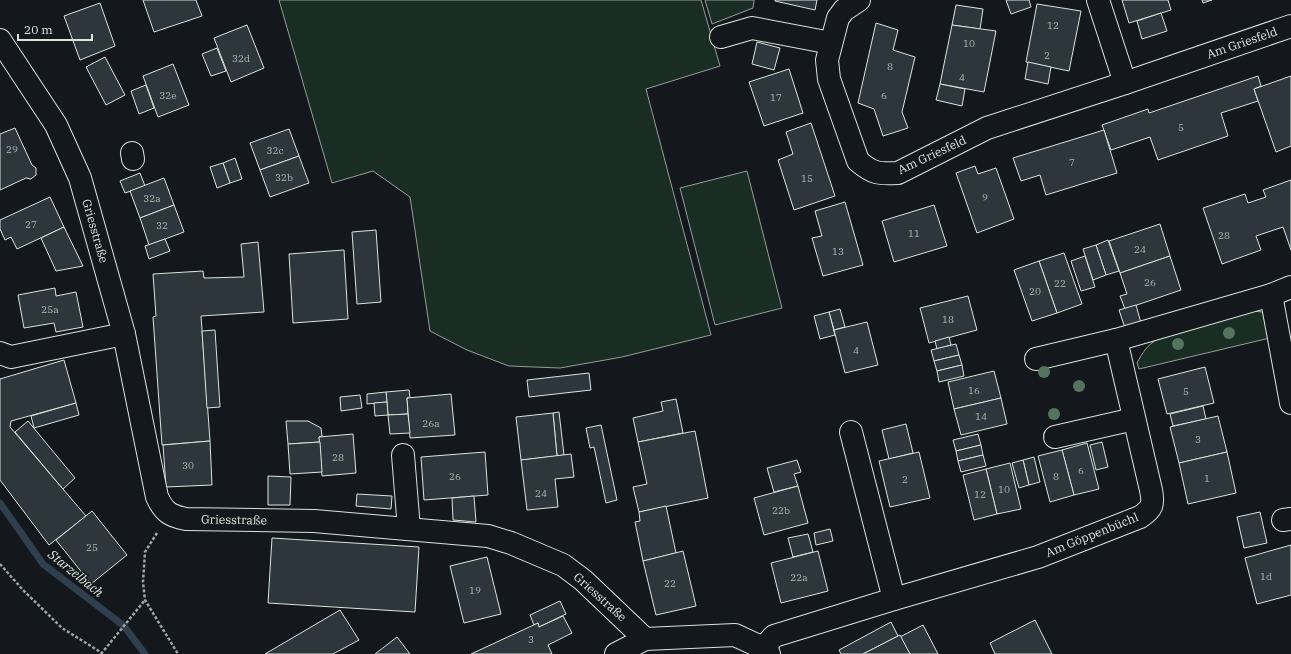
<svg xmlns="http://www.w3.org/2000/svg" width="1291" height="654" viewBox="0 0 1291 654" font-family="'IBM Plex Serif',serif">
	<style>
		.green { fill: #1a2d24; stroke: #939e99 }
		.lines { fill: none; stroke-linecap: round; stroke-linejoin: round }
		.stream { stroke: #2f3f4d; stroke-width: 7 }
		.building { fill: #2c363c; stroke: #d8e6dc }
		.minor-casing { stroke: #d8e6dc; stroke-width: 24 }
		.path { stroke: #9da8a2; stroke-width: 2.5; stroke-dasharray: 3 2; stroke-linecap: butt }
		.minor { stroke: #14181c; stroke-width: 22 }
		.tree { fill: #55745f }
		.labels { text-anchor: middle; stroke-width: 3; stroke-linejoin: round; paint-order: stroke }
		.number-label { font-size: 10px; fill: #adbab4 }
		.street-label { font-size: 12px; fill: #d8e6dc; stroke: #14181c }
		.water-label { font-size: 13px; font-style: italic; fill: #d8e6dc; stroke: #14181c }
	</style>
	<rect width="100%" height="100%" fill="#14181c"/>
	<g class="green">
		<path d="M279,0H701L720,66L646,89L711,335L622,357L560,368L509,366L467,350L430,331L410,197L373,171L332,183Z"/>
		<path d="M705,0H754L753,8L712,24Z"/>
		<path d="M747,171L782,308L715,325L680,188Z"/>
		<path d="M1251,311L1263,312L1274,337L1139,369L1137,363C1143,352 1147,345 1158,339Z"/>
	</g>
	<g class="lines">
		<path class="stream" d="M0,503L43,564L124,626L145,654"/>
	</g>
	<g class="building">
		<path d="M143,0H196L202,16L154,32Z"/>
		<path d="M775,0H817L815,10L775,1Z"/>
		<path d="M1006,0H1029L1031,7L1011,14Z"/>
		<path d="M1122,0H1168L1171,10L1129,23Z"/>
		<path d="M1202,0H1212L1203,3Z"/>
		<path d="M100,3L115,46L80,60L64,16Z"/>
		<path d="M1037,4L1081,11L1069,71L1026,62Z"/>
		<path d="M956,5L983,9L980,29L952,25Z"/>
		<path d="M1161,13L1167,31L1142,39L1137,21Z"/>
		<path d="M876,23L898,30L893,50L915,57L902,112L908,128L883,136L874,109L858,103Z"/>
		<path d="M247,25L264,68L231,82L214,38Z"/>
		<path d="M952,25L996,31L984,92L940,84Z"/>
		<path d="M757,42L780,48L774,70L752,64Z"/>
		<path d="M217,48L226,71L211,76L202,54Z"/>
		<path d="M105,57L125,95L106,105L86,67Z"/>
		<path d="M1028,62L1051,67L1048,84L1025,79Z"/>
		<path d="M173,64L189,105L158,117L143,76Z"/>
		<path d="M789,69L803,113L764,126L749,82Z"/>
		<path d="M1258,76L1261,86L1254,89L1258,101L1221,113L1228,136L1158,160L1150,137L1111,150L1102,125L1148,109L1149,113Z"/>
		<path d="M1291,76V146L1276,152L1254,89Z"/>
		<path d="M940,84L965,89L962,106L936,100Z"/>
		<path d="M146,85L154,108L139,114L131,91Z"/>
		<path d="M811,123L835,196L794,210L778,160L793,154L786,132Z"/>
		<path d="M15,128L32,165L36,168V175L31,179L26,178L0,190V134Z"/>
		<path d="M289,129L299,156L260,170L250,143Z"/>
		<path d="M1104,130L1117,173L1046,195L1040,175L1021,181L1013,158Z"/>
		<path d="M299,156L309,183L270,197L260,170Z"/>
		<path d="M235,158L242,179L230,183L223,163Z"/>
		<path d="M223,163L230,183L217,188L210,167Z"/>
		<path d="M975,166L978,174L996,168L1014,219L977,233L956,173Z"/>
		<path d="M140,173L145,186L125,193L120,181Z"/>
		<path d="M164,178L174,205L140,218L130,191Z"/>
		<path d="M1291,180V250L1283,227L1256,236L1261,250L1222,264L1203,208L1245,194L1248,203L1266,197L1263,190Z"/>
		<path d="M50,197L64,227L17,249L11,237L5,240L0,229V220Z"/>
		<path d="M845,202L863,265L823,276L812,238L822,236L815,211Z"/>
		<path d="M174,205L184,232L149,245L140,218Z"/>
		<path d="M934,205L947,246L894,262L882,221Z"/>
		<path d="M1160,224L1170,256L1120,273L1109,241Z"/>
		<path d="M64,227L83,266L56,271L41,238Z"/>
		<path d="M376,230L381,302L357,304L352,232Z"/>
		<path d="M165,239L170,251L149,259L145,246Z"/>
		<path d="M1108,240L1119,271L1106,275L1096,245Z"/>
		<path d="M258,242L264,312L201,316L210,441L162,445L153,317L156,316L153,274L203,271L204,278L244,277L241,244Z"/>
		<path d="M1096,245L1106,275L1093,280L1083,249Z"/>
		<path d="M344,250L348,319L293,323L289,254Z"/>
		<path d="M1064,253L1082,304L1057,313L1039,261Z"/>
		<path d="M1085,256L1095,287L1081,291L1071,261Z"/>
		<path d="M1170,256L1181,290L1125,309L1120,296L1127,294L1120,273Z"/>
		<path d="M1039,261L1057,313L1032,321L1014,270Z"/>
		<path d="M55,288L56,296L76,292L83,327L56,332L54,323L24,328L18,295Z"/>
		<path d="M968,296L977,330L929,343L920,308Z"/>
		<path d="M1136,305L1141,323L1125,328L1119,310Z"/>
		<path d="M840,309L845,327L834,330L829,312Z"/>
		<path d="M829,312L835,335L820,339L814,316Z"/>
		<path d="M867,322L878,365L845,373L834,330Z"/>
		<path d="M215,330L220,407L207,408L202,331Z"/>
		<path d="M949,337L951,345L937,349L935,341Z"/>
		<path d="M956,344L959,355L934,361L931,350Z"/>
		<path d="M959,355L962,365L937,371L934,361Z"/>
		<path d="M64,360L76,403L11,421L10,427L86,516L49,545L0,480V379Z"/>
		<path d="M962,365L964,376L939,382L937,371Z"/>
		<path d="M1205,367L1214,403L1167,414L1158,379Z"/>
		<path d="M994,371L1001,398L954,409L948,382Z"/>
		<path d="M589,373L591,390L529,397L527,380Z"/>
		<path d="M409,390L410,398H407L408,414L388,415L386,392Z"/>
		<path d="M386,392L387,402L367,404V394Z"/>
		<path d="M451,394L455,435L410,438L407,398Z"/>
		<path d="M360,395L362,408L341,411L340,397Z"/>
		<path d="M1001,398L1007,424L961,435L954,409Z"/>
		<path d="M676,399L683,433L638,442L633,418L663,411L661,402Z"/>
		<path d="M387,402L388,415L375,416L374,403Z"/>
		<path d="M76,403L79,415L34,428L31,416Z"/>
		<path d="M1203,406L1206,419L1173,426L1170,414Z"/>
		<path d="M559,412L564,455L557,456L553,413Z"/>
		<path d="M553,413L557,456L521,460L516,417Z"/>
		<path d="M408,414L410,433L390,434L388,415Z"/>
		<path d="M1218,416L1227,452L1179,463L1170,427Z"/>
		<path d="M28,421L75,478L63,489L15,432Z"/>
		<path d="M286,421H308L321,428L322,436L319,437L320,442L288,444Z"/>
		<path d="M906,424L913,453L889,459L882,430Z"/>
		<path d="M601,425L617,500L606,503L594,447L590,448L586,428Z"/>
		<path d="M695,431L708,498L639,512L633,487L647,484L638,442Z"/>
		<path d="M353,434L356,473L322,476L319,437Z"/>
		<path d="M978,434L981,445L956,451L953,440Z"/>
		<path d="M210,441L212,485L166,487L163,445Z"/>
		<path d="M320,442L322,472L290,474L288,444Z"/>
		<path d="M1102,442L1108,467L1096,470L1090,445Z"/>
		<path d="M1087,443L1099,489L1074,495L1062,450Z"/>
		<path d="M981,445L983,455L958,461L956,451Z"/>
		<path d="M1062,450L1074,495L1050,502L1038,456Z"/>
		<path d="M485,452L488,495L424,500L421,457Z"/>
		<path d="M919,452L930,498L890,507L879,461Z"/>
		<path d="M1227,452L1236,493L1188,504L1179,463Z"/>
		<path d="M571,454L574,477L555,479L558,507L527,510L521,460Z"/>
		<path d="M983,455L986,466L961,472L958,461Z"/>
		<path d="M1034,457L1040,482L1029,485L1023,460Z"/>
		<path d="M797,460L801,472L794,474L798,486L774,492L767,468Z"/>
		<path d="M1023,460L1029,485L1019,488L1012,463Z"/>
		<path d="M1010,463L1021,509L997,514L986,469Z"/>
		<path d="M986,469L997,514L974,520L963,475Z"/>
		<path d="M268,476L291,477L290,505H268Z"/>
		<path d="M798,486L808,523L764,535L754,498Z"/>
		<path d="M357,494L392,496L391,509L356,506Z"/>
		<path d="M474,496L476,522L453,520L452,498Z"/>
		<path d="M666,506L676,553L643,561L635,522L640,521L639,512Z"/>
		<path d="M92,511L127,555L91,584L56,540Z"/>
		<path d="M1260,512L1267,543L1244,548L1237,517Z"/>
		<path d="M830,529L833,541L816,545L814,533Z"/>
		<path d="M808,534L813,552L793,557L788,538Z"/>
		<path d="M272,538L419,547L415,612L268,603Z"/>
		<path d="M1291,545V595L1257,604L1245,558Z"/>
		<path d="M683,551L696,606L656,615L643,561Z"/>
		<path d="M818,551L828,591L781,603L771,563Z"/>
		<path d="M487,557L501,614L464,623L450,566Z"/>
		<path d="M560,601L566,614L539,627L538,623L534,625L530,615Z"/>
		<path d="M340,610L359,640L333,654H265Z"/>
		<path d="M563,616L572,633L548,645L552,654H471L538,623L539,627Z"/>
		<path d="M1035,620L1052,654H995L990,643Z"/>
		<path d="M891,622L898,636L863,654H841L839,650Z"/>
		<path d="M923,625L938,654H910L900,637Z"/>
		<path d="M900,635L910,654H863L898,636Z"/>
		<path d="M397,637L410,654H375Z"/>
	</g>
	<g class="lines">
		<defs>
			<g id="minor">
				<path d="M859,0L844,10L838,18L827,60L829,79L858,161C873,174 879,174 898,173L987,128L1125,83L1291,26"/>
				<path d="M1098,0L1125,83"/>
				<path d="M721,37L752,28L831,43"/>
				<path d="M0,40L56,125L80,178L124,334L157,497C164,512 170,516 186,519L314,521L488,536L511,543L563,565L583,580L645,639L735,635L763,648L769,654"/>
				<path d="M132,153L133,159"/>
				<path d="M1271,295L1291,403"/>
				<path d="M0,353L11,357L124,334"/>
				<path d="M1036,359L1116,340"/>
				<path d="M851,432L894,599"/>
				<path d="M1055,437L1134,419"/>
				<path d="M403,455L409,529"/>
				<path d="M1283,520L1291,519"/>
				<path d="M763,648L774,636L894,599L1038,557L1140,517C1152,509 1154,505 1151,490L1116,340L1271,295L1291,287"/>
				<path d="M616,654L645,639"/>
			</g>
		</defs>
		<use href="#minor" class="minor-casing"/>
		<g class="path">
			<path d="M157,533L145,552L143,582L145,600L178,654"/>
			<path d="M0,564L23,590L62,628L102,653"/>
			<path d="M101,654L145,600"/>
		</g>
		<use href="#minor" class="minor"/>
	</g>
	<g class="tree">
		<circle cx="1229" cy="333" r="6"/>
		<circle cx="1178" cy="344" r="6"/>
		<circle cx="1044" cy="372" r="6"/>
		<circle cx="1079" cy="386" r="6"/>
		<circle cx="1054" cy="414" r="6"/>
	</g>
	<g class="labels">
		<g class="number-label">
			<text x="1053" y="29">12</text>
			<text x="969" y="47">10</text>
			<text x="1047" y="59">2</text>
			<text x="241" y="62">32d</text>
			<text x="890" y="70">8</text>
			<text x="962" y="81">4</text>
			<text x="168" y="99">32e</text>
			<text x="884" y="99">6</text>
			<text x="776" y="101">17</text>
			<text x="1181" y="131">5</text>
			<text x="12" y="153">29</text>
			<text x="275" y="154">32c</text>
			<text x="1072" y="166">7</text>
			<text x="284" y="181">32b</text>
			<text x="807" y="182">15</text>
			<text x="985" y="201">9</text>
			<text x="152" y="202">32a</text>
			<text x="31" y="228">27</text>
			<text x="162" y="229">32</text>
			<text x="914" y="237">11</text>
			<text x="1224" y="239">28</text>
			<text x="1140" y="253">24</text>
			<text x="838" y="255">13</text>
			<text x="1150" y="286">26</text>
			<text x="1060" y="287">22</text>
			<text x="1035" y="295">20</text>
			<text x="50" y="313">25a</text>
			<text x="948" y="323">18</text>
			<text x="856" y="354">4</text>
			<text x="974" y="394">16</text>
			<text x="1186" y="395">5</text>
			<text x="981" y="420">14</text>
			<text x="431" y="427">26a</text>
			<text x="1198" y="443">3</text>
			<text x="338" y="461">28</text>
			<text x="188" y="469">30</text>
			<text x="1081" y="474">6</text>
			<text x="455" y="480">26</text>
			<text x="1056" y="480">8</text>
			<text x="1207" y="482">1</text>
			<text x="905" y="483">2</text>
			<text x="1004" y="493">10</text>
			<text x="541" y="497">24</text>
			<text x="980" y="498">12</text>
			<text x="781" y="514">22b</text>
			<text x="92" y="551">25</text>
			<text x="1266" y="580">1d</text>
			<text x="799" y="581">22a</text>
			<text x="670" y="587">22</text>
			<text x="475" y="594">19</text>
			<text x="531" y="643">3</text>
		</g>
		<g class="street-label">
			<text transform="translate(1242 43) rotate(-19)" y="4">Am Griesfeld</text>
			<text transform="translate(932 155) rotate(-25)" y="4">Am Griesfeld</text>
			<text transform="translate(95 231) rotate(74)" y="4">Griesstraße</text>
			<text transform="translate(234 520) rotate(1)" y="4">Griesstraße</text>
			<text transform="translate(1092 535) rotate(-22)" y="4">Am Göppenbüchl</text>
			<text transform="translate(600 597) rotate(42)" y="4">Griesstraße</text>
		</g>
		<g class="water-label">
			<text transform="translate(76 573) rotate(39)" y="5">Starzelbach</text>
		</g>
	</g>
	<path d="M18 34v6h74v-6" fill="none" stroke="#d8e6dc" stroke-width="2"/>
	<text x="24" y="34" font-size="12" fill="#d8e6dc" stroke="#14181c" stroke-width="3" paint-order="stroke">20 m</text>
</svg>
